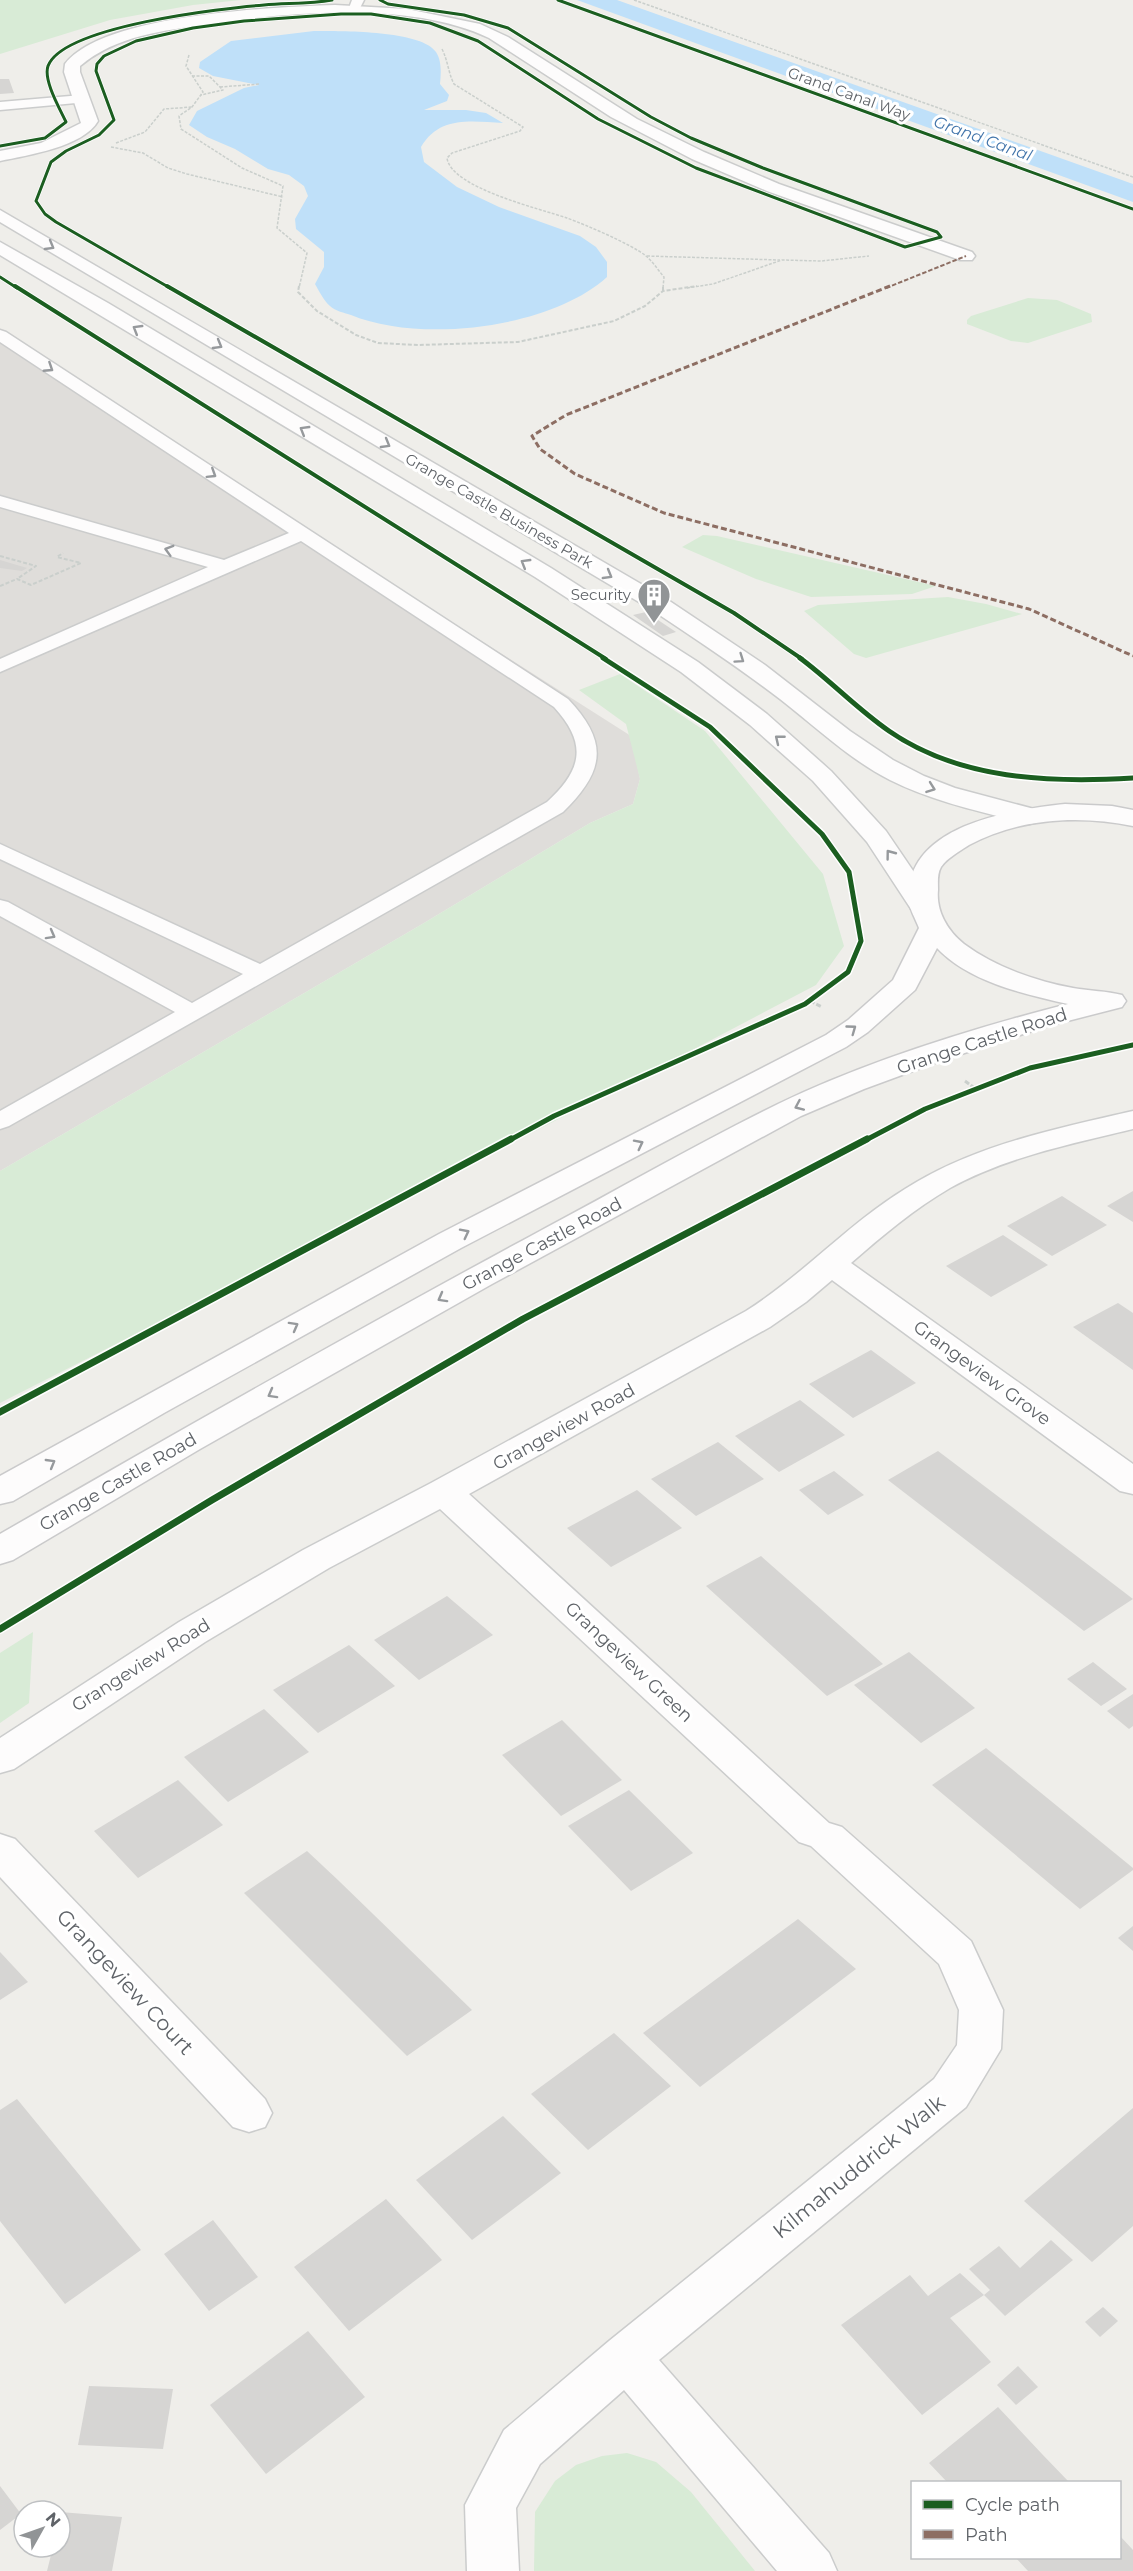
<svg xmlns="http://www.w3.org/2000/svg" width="1133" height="2571" viewBox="0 0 1133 2571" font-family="Montserrat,sans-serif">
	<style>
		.industrial { fill: #dfddda }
		.green { fill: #d8ebd6 }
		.water { fill: #bfe0f9 }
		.building { fill: #d6d5d3 }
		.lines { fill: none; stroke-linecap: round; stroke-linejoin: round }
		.service-casing { stroke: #cbcccc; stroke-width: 3 }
		.minor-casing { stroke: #cbcccc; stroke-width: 3 }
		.secondary-casing { stroke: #cacacb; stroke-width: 3 }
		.path-far2 { stroke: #cacfcc; stroke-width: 1.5; stroke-dasharray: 3 1.5; stroke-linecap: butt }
		.path-far1 { stroke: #cacfcc; stroke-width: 2; stroke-dasharray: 4 2; stroke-linecap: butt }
		.path { stroke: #cacfcc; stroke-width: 3; stroke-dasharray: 5 2; stroke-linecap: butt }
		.service { fill: #fdfcfc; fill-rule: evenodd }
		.minor { fill: #fdfcfc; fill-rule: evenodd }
		.secondary { fill: #fdfcfc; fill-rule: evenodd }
		.quiet-far1 { stroke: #8d6e63; stroke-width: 2; stroke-dasharray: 4.5 2; stroke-linecap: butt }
		.quiet { stroke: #8d6e63; stroke-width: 3; stroke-dasharray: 6 3; stroke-linecap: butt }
		.cycleway-far3-casing { stroke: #fff; stroke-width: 4.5 }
		.cycleway-far2-casing { stroke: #fff; stroke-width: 6 }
		.cycleway-far1-casing { stroke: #fff; stroke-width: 8 }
		.cycleway-casing { stroke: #fff; stroke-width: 10 }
		.cycleway-far3 { stroke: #1b5e20; stroke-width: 3 }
		.cycleway-far2 { stroke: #1b5e20; stroke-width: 4 }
		.cycleway-far1 { stroke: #1b5e20; stroke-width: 5 }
		.cycleway { stroke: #1b5e20; stroke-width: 7 }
		.oneway { stroke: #96999c }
		.labels { text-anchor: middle; stroke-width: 6; stroke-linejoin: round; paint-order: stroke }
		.far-street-label { font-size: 15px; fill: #5f6368; stroke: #fff }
		.far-poi-label { font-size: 15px; fill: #5f6368; stroke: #fff; text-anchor: end }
		.far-water-label { font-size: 16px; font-style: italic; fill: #4174aa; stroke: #fff }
		.street-label { font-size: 18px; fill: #5f6368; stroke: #fff }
		.near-street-label { font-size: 21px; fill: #5f6368; stroke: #fff }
	</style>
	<rect width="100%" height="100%" fill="#efeeea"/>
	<path class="industrial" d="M0,335L631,736L640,779L633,804L590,823L424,923L0,1171Z"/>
	<g class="green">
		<path d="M0,0H241L193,5L110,20L0,54Z"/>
		<path d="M1028,298L1057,300L1091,314L1092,322L1028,343L1011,341L967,324V320L971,316Z"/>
		<path d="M703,535L717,536L936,586L912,594L811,597L756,579L682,547Z"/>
		<path d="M948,597L986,604L1022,614L866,658L854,654L804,611L818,605Z"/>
		<path d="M620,674L705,731L823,874L844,946L816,985L639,1078L0,1403V1171L424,923L590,823L633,804L640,779L626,724L579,690Z"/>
		<path d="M33,1632L29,1703L0,1723V1653Z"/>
		<path d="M627,2453L656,2462L691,2492L755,2571H534L535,2512L555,2481L576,2465L602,2456Z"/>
	</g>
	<g class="water">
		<path d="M577,0H617L1133,184V202Z"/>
		<path d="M314,31C339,31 421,30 436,52C442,61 441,74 440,84L449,95L447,101L424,110H466L486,113L503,123C470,121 439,116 421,147L424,162L457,187L499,207L580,236L596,247L607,262V277C551,328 421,344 351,315C345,313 335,311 330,306C324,301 319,291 315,284L324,267V252L296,229L295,219L308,196L304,186L289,175L268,169L235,149L207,137L189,125L197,111L244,88L259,85L213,76L199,68L200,62L231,41Z"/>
	</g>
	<g class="building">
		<path d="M0,79H9L14,93L0,94Z"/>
		<path d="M0,560L27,568L22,571L0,568Z"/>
		<path d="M646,612L676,632L663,636L633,615Z"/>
		<path d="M1133,1191V1222L1107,1206Z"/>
		<path d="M1062,1196L1107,1225L1052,1256L1007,1226Z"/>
		<path d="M1003,1235L1048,1265L991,1297L946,1266Z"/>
		<path d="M1118,1303L1133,1313V1370L1073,1327Z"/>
		<path d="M871,1350L916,1383L853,1418L809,1384Z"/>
		<path d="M800,1400L845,1435L779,1472L735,1436Z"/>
		<path d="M718,1442L764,1479L696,1516L651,1479Z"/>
		<path d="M938,1451L1099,1573L1133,1599L1084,1631L888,1480Z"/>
		<path d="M834,1471L864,1495L828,1515L799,1490Z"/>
		<path d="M637,1490L682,1528L611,1567L567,1528Z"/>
		<path d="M761,1556L821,1609L883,1664L827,1696L706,1586Z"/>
		<path d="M447,1596L493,1635L419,1680L374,1640Z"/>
		<path d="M349,1645L395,1686L318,1733L273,1690Z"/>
		<path d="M909,1652L975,1708L921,1743L854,1685Z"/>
		<path d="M1093,1662L1127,1689L1101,1706L1067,1679Z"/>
		<path d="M1133,1694V1726L1129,1729L1107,1711Z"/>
		<path d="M264,1709L309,1752L228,1802L184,1757Z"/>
		<path d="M562,1720L622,1780L561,1816L502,1755Z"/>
		<path d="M986,1748L1133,1868V1870L1080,1909L932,1785Z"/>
		<path d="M178,1780L223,1825L138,1878L94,1831Z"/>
		<path d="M629,1790L693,1853L631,1891L568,1826Z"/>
		<path d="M307,1851L339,1881L472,2010L407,2056L244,1893Z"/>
		<path d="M798,1919L856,1969L700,2087L643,2033Z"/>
		<path d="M1133,1926V1951L1118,1938Z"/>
		<path d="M0,1952L28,1982L0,2000Z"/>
		<path d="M614,2033L671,2086L588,2150L531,2094Z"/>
		<path d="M17,2099L141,2250L65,2304L0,2221V2110Z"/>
		<path d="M1133,2108V2226L1092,2262L1024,2201Z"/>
		<path d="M503,2116L561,2173L472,2240L416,2180Z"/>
		<path d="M386,2199L442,2260L349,2331L294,2267Z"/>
		<path d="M213,2220L258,2277L209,2311L164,2254Z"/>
		<path d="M1051,2240L1073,2260L1005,2316L984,2295L990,2290L969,2269L999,2246L1020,2268Z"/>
		<path d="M960,2273L984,2295L950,2318L991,2362L922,2415L841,2325L910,2275L928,2296Z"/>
		<path d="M1103,2307L1118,2321L1100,2337L1085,2322Z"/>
		<path d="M308,2331L365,2397L266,2474L210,2405Z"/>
		<path d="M1018,2366L1038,2387L1016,2405L997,2385Z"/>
		<path d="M89,2386L173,2389L163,2449L78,2445Z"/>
		<path d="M998,2407L1042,2454L1069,2482H947L929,2463Z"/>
		<path d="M0,2486L21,2514L0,2530Z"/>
		<path d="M60,2512L122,2517L112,2571H47L53,2547H60Z"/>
		<path d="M1120,2536L1133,2550V2571H1028L1016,2558H1120Z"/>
	</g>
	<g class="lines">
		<defs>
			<g id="service">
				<path d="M352,0H364L359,10H351L349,8Z"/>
				<path d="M82,95L87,96L88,99L87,102L0,110V102Z"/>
				<path d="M0,330L6,332L568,699C609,742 605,771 563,812L9,1126L0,1129V1111L175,1012L0,916V900L8,902L192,1003L243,974L0,859V844L260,964L547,802C582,770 588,744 554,707L301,541L0,672V659L208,567L0,507V496L224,560L289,533L0,342Z"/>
			</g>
			<g id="minor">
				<path d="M335,5L407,9L480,24L508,37L637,119L704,152L779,184L972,252L975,256L972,260H960L767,191L692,159L611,117L489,38C412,1 291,12 209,24C163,31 117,35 80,66V72L98,121C83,147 28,155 0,161V151L41,143L81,123L64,72L65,64C103,14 274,7 335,5Z"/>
				<path d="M0,210L665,598L765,665L850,731L893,760L924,776L955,788L1038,810L1042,816L1038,822L1029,824C982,812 934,802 890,780C849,759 816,727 780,699C738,667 693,637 649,608L0,222Z"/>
				<path d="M0,242L108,303L551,568L698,662L767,714L831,771L886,831L935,903L931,909L921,911L911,909L867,842L813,781L750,725L681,672L535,577L0,255Z"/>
				<path d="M1133,1111V1129C1071,1144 1006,1157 950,1188C914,1209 882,1236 851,1263L1133,1464V1494L1120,1491L832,1280L806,1302L770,1327L469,1494L829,1823L842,1827L971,1941L1003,2010L1001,2049L966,2107L659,2360L829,2553L837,2571H777L624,2390L540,2464L516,2508L519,2571H467L465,2505L504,2430L609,2341L934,2079L957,2045L959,2010L939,1964L811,1846L799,1842L440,1509L329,1568L205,1642L14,1769L0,1773V1738L179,1622L303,1550L431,1483L746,1311C803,1275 848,1224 905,1189C974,1145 1055,1129 1133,1111Z"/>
				<path d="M0,1834L15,1839L265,2099L272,2113L265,2127L249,2132L233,2127L0,1877Z"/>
			</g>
			<path id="secondary" d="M1065,804L1112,806L1133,810V826C1079,815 1019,818 969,845C960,851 947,858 941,867C937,874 938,882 938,890C936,911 947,930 964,944C995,967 1036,981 1073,988C1090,991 1107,991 1122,995L1126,1001L1122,1007L1048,1026L940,1061L864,1089L801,1116L492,1284L200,1449L13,1560L0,1564V1534C179,1431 358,1329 540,1231C619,1189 698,1143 778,1104C865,1062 974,1028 1068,1004C1024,994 969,982 937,948L915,990L868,1032L846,1047L461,1248L164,1413L13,1501L0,1504V1476L439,1234L826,1035L848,1020L893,980L919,928C916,920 910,910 909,902C903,826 1009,810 1065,804Z"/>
		</defs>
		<use href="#service" class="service-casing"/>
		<use href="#minor" class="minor-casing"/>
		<use href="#secondary" class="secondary-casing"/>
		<g class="path-far2">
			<path d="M634,0L1133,177"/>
			<path d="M442,49C448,61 448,72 454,84L523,127L520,131L452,153L447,158C451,188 541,209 567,218C586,225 631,244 646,256C653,262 658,270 664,277L663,288"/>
			<path d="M189,55L186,66L203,92L192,107L179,116L181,129L242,168L283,186L277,228L307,253L299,288"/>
			<path d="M192,76H209L223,90L201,95"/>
			<path d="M220,87L260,84"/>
			<path d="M116,143L145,132L164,109L192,107"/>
			<path d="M111,147L143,153L168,168L187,174L283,197"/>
			<path d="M647,256L780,260"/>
			<path d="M687,288L713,284L782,260L821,261L869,256"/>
		</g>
		<g class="path-far1">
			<path d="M299,286L298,292L317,311L356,335L378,343L418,345L518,342L614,321L645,306L663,291L697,286"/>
			<path d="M663,291V286"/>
			<path d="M0,556L36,566L17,579"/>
			<path d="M0,586L17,579L31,585L81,563L57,557L63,553"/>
		</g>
		<g class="path">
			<path d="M810,1001L822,1007"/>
			<path d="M965,1081L976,1089"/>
		</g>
		<use href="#service" class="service"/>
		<use href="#minor" class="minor"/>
		<use href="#secondary" class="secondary"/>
		<path class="quiet-far1" d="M886,288L966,256"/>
		<path class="quiet" d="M890,286L566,415L532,436L540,449L575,474L664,513L1029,609L1133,656"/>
		<defs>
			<g id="cycleway-far3">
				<path d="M558,0L1133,209"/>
				<path d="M0,146L45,138L66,122C60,109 43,80 48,66C63,26 223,8 264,5C286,3 309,4 332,0"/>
				<path d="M0,277L17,288"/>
				<path d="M170,288L56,222L45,214L36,201L51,162L66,151L99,135L114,120L96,71L97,64L104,56L136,41L193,28L244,21L341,14H371L430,23L478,41L598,119L696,168L905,247L941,237L937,232L763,168L691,138L651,117L508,28L464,15L388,4L380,0"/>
			</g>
			<g id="cycleway-far2">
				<path d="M15,286L606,659"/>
				<path d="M167,286L734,613L802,659"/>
			</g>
			<g id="cycleway-far1">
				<path d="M800,658C831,681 857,709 889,731C960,780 1050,783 1133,778"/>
				<path d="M508,1141L554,1116L805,1004L848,972L861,941L849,872L822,834L710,727L603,658"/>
				<path d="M864,1141L925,1109L1030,1068L1133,1045"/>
			</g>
			<g id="cycleway">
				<path d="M0,1412L511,1139"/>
				<path d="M0,1629L212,1500L523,1319L867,1139"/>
			</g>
		</defs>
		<use href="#cycleway-far3" class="cycleway-far3-casing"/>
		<use href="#cycleway-far2" class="cycleway-far2-casing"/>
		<use href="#cycleway-far1" class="cycleway-far1-casing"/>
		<use href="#cycleway" class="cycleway-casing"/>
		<use href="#cycleway-far3" class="cycleway-far3"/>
		<use href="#cycleway-far2" class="cycleway-far2"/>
		<use href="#cycleway-far1" class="cycleway-far1"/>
		<use href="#cycleway" class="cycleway"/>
	</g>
	<defs><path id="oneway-chevron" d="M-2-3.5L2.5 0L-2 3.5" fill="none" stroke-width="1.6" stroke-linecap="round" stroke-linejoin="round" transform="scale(1.5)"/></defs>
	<g class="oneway">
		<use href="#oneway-chevron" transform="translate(50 246) rotate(30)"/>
		<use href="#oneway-chevron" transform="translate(137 329) rotate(-149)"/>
		<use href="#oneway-chevron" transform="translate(218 345) rotate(30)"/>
		<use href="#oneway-chevron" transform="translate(49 368) rotate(33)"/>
		<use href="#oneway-chevron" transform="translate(304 430) rotate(-149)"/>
		<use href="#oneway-chevron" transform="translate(386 444) rotate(30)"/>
		<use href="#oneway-chevron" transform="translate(212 474) rotate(32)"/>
		<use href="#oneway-chevron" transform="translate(169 550) rotate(-164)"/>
		<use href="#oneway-chevron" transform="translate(525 563) rotate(-149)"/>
		<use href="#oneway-chevron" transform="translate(608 575) rotate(30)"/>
		<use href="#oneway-chevron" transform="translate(740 659) rotate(35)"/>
		<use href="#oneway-chevron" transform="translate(779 739) rotate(-141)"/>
		<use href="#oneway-chevron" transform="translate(931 788) rotate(20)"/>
		<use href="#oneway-chevron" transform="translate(890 854) rotate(-127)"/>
		<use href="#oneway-chevron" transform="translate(51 935) rotate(29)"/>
		<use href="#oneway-chevron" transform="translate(852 1029) rotate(-36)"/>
		<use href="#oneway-chevron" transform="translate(799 1106) rotate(156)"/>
		<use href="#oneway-chevron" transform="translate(639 1144) rotate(-27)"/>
		<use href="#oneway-chevron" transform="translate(465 1233) rotate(-27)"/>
		<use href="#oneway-chevron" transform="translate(442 1298) rotate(151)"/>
		<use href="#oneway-chevron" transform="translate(294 1326) rotate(-29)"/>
		<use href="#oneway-chevron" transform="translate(272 1394) rotate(151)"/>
		<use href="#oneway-chevron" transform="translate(51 1463) rotate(-30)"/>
	</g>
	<defs>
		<symbol id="building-pin" viewBox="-11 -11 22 30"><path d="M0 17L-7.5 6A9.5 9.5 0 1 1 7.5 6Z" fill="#919496" stroke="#fff"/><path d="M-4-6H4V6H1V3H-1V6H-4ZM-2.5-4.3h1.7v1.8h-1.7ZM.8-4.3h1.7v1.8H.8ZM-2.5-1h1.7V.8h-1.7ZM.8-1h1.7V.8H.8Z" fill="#fff"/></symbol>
	</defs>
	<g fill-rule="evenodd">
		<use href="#building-pin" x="635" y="576" width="38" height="52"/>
	</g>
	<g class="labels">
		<g class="far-street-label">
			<text transform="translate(849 94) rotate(20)" y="5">Grand Canal Way</text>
			<text transform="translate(499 511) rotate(30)" y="5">Grange Castle Business Park</text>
		</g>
		<g class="far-poi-label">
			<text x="631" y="600">Security</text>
		</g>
		<g class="far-water-label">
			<text transform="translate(983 138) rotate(20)" y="6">Grand Canal</text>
		</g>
		<g class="street-label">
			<text transform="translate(982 1041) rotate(-18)" y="6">Grange Castle Road</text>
			<text transform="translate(542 1244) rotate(-28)" y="6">Grange Castle Road</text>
			<text transform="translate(982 1373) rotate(36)" y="6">Grangeview Grove</text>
			<text transform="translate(564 1427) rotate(-29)" y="6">Grangeview Road</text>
			<text transform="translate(118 1482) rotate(-30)" y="6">Grange Castle Road</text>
			<text transform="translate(629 1662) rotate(43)" y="6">Grangeview Green</text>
			<text transform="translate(141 1665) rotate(-32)" y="6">Grangeview Road</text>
		</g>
		<g class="near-street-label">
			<text transform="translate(125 1982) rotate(47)" y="7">Grangeview Court</text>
			<text transform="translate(859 2167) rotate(-39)" y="7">Kilmahuddrick Walk</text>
		</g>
	</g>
	<rect x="911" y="2481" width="210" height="78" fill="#ffffff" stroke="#bfc1c3" stroke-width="1.5"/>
	<rect x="923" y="2500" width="30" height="9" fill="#1b5e20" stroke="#bfc1c3" stroke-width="1.5"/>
	<text x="965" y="2511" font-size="18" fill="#5f6368">Cycle path</text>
	<rect x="923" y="2530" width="30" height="9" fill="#8d6e63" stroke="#bfc1c3" stroke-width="1.5"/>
	<text x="965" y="2541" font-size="18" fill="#5f6368">Path</text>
	<g transform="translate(42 2529) rotate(50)"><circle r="28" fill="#ffffff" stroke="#bfc1c3" stroke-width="1.5"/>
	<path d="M0-4.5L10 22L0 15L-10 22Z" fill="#919496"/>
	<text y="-9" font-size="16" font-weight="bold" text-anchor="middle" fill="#5f6368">N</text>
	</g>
</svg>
